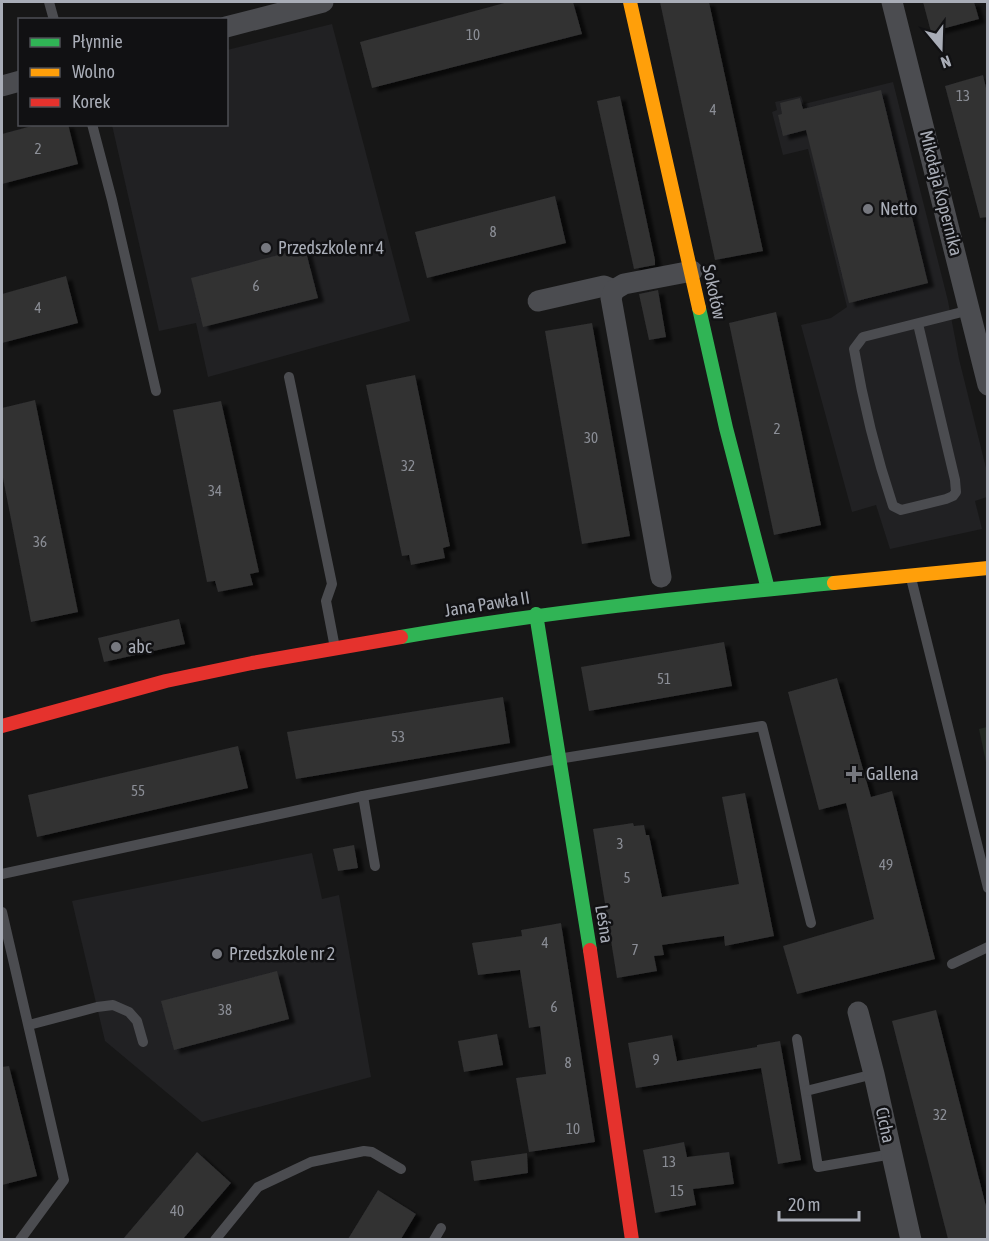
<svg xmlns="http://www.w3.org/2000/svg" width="989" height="1241" viewBox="0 0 989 1241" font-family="'Asap Condensed',sans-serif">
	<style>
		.built { fill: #212123 }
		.green { fill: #212721 }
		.building { fill: #313132; filter: url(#shadow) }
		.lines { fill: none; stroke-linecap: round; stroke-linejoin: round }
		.lane { stroke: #4b4c50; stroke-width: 10 }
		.street { stroke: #4b4c50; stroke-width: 21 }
		.fast { stroke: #30b455; stroke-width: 14 }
		.slow { stroke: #ff9f0a; stroke-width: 14 }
		.jam { stroke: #e5322d; stroke-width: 14 }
		.poi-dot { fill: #76787f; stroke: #111113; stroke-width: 2 }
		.labels { text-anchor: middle; stroke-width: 5; stroke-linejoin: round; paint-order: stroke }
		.number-label { font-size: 15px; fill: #8b8e96 }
		.street-label { font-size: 18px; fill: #a9adb7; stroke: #111113 }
		.poi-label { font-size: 18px; fill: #a9adb7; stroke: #111113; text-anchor: start }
	</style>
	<defs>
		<filter id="shadow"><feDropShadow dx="6" dy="4" stdDeviation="1.5" flood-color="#0009"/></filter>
	</defs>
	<rect width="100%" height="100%" fill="#171717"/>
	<g class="built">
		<path d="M332,24L410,321L208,377L196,323L159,331L112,125L226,124L227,50Z"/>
		<path d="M893,82L948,301L959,359L987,472V497L975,501L982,529L890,549L876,505L852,512L801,325L831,318L847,307L808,149L783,155L772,112L777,110L775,102L801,96L804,104Z"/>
		<path d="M312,853L322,899L339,895L371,1077L202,1122L105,1041L72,901Z"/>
	</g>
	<path class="green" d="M987,727H988L987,767L979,729Z"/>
	<g class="building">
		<path d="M508,2H573L582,34L372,88L360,42Z"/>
		<path d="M660,2H709L763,251L715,260Z"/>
		<path d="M923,2H974L979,19L931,32Z"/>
		<path d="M983,75L987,92V217L980,218L945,86Z"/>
		<path d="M881,90L928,283L849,303L806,130L783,136L778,115L782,114L780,103L800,98L803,109Z"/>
		<path d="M620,96L655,260V265L634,269L597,101Z"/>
		<path d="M39,124H68L78,164L2,184V134Z"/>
		<path d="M555,196L566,243L427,278L415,232Z"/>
		<path d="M305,248L318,298L203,327L191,278Z"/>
		<path d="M66,276L78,323L2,343V294Z"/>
		<path d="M658,290L666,337L649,340L639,294Z"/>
		<path d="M776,312L821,525L774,535L729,323Z"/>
		<path d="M592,323L630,536L582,544L545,331Z"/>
		<path d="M415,375L450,546L443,548L445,558L411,565L409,555L402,556L366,385Z"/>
		<path d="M35,400L78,612L31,622L2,473V408Z"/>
		<path d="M221,401L259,572L250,574L253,585L218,592L215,581L207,582L173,410Z"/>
		<path d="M179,619L185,644L104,662L98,638Z"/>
		<path d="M724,642L732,686L589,711L581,667Z"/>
		<path d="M837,678L871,797L892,791L935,959L797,994L783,946L874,919L846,803L819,810L788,692Z"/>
		<path d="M503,697L510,743L296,779L287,732Z"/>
		<path d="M238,746L248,788L37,837L28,795Z"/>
		<path d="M745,793L774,936L725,946L724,936L662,945L664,955L654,956L657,971L617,978L593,829L633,823L634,826L644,825L646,835H649L662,897L739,884L722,797Z"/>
		<path d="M354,845L358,868L338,871L333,849Z"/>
		<path d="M561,923L595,1142L529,1152L516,1078L546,1074L540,1026L529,1028L520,970L478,975L472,943L522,936L521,930Z"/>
		<path d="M277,971L289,1019L174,1050L161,1001Z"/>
		<path d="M936,1010L987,1210V1239H948L892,1021Z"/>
		<path d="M497,1034L503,1065L464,1072L458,1041Z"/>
		<path d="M672,1035L677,1061L757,1047V1045L780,1041L801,1160L778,1164L761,1068L636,1088L628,1043Z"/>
		<path d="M9,1066L37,1176L2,1185V1067Z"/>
		<path d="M684,1142L687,1157L729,1152L734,1184L693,1189L696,1205L655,1213L643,1150Z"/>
		<path d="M197,1152L231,1183L183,1239H123Z"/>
		<path d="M527,1153L528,1173L474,1181L471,1161Z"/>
		<path d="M378,1190L416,1214L401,1239H348Z"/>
	</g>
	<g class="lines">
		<g class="lane">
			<path d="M49,2L54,20"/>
			<path d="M92,124L112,200L156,391"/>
			<path d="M918,324L955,480L956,492L953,496L946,499L901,510L893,506C876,455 863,402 854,349L863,337L970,310"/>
			<path d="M289,377L332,584L326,601L335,648"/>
			<path d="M911,578L988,888"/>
			<path d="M363,796L375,866"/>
			<path d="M2,874L363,796L558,759L762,726L811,923"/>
			<path d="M2,912L64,1180L20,1240"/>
			<path d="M952,964L988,947"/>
			<path d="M29,1025L97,1007L113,1005L129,1012L137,1021L143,1042"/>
			<path d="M797,1039L818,1167L892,1154"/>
			<path d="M806,1091L874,1074"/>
			<path d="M215,1240L258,1187L311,1162L364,1151L372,1152L401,1169"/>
			<path d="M434,1240L441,1228"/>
		</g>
		<g class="street">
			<path d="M892,2L988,385"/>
			<path d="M226,27L323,2"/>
			<path d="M2,86L20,81"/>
			<path d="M538,301L604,286L614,290"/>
			<path d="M661,577L611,298L614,290L624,284L692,271"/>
			<path d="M858,1012L874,1074L911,1240"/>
		</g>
		<g class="fast">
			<path d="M699,308L726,428L768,589"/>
			<path d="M536,614L590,950"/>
			<path d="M401,637C545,612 689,597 834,583"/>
		</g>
		<g class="slow">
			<path d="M630,2L699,308"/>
			<path d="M834,583L988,568"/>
		</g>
		<g class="jam">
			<path d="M2,726L166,681L252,663L401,637"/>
			<path d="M590,950L632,1240"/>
		</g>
	</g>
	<g class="poi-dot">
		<circle cx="868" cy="209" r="6"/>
		<circle cx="266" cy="248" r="6"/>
		<circle cx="116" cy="647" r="6"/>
		<path d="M851 765h6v6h6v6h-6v6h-6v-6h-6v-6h6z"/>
		<circle cx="217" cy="954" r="6"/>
	</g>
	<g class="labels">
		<g class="number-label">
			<text x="473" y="40">10</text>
			<text x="963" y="101">13</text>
			<text x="713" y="115">4</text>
			<text x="38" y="154">2</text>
			<text x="493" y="237">8</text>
			<text x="256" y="291">6</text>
			<text x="38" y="313">4</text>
			<text x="777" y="434">2</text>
			<text x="591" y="443">30</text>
			<text x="408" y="471">32</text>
			<text x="215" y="496">34</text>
			<text x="40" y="547">36</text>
			<text x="664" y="684">51</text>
			<text x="398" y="742">53</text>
			<text x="138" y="796">55</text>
			<text x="620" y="849">3</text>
			<text x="886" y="870">49</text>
			<text x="627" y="883">5</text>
			<text x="545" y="948">4</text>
			<text x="635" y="955">7</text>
			<text x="554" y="1012">6</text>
			<text x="225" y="1015">38</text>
			<text x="656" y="1065">9</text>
			<text x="568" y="1068">8</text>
			<text x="940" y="1120">32</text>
			<text x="573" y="1134">10</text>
			<text x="669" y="1167">13</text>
			<text x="677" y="1196">15</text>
			<text x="177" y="1216">40</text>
		</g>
		<g class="street-label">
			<text transform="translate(941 193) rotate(76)" y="6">Mikołaja Kopernika</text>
			<text transform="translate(714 292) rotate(78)" y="6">Sokołów</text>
			<text transform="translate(487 604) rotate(-9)" y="6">Jana Pawła II</text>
			<text transform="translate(604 924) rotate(81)" y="6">Leśna</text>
			<text transform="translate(885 1125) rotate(78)" y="6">Cicha</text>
		</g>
		<g class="poi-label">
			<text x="880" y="215">Netto</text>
			<text x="278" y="254">Przedszkole nr 4</text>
			<text x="128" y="653">abc</text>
			<text x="866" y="780">Gallena</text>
			<text x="229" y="960">Przedszkole nr 2</text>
		</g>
	</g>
	<rect width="989" height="1241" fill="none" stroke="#a9adb7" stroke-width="6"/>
	<rect x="18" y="18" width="210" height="108" fill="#111113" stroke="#4e4f55" stroke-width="1.5"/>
	<rect x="30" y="38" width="30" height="9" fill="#30b455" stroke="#4e4f55" stroke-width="1.5"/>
	<text x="72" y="48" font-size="18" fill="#a9adb7">Płynnie</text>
	<rect x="30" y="68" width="30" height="9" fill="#ff9f0a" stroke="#4e4f55" stroke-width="1.5"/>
	<text x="72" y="78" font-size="18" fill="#a9adb7">Wolno</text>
	<rect x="30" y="98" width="30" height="9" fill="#e5322d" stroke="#4e4f55" stroke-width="1.5"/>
	<text x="72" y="108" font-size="18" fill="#a9adb7">Korek</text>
	<g transform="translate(941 48) rotate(161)" stroke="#111113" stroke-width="4.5" paint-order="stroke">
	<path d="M0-4.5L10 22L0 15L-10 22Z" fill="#a9adb7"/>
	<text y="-9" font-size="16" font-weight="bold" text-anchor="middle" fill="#a9adb7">N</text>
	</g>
	<path d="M779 1211v9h80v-9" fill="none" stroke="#a9adb7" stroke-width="3"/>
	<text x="788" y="1211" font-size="18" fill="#a9adb7" stroke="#111113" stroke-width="4.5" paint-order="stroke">20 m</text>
</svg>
